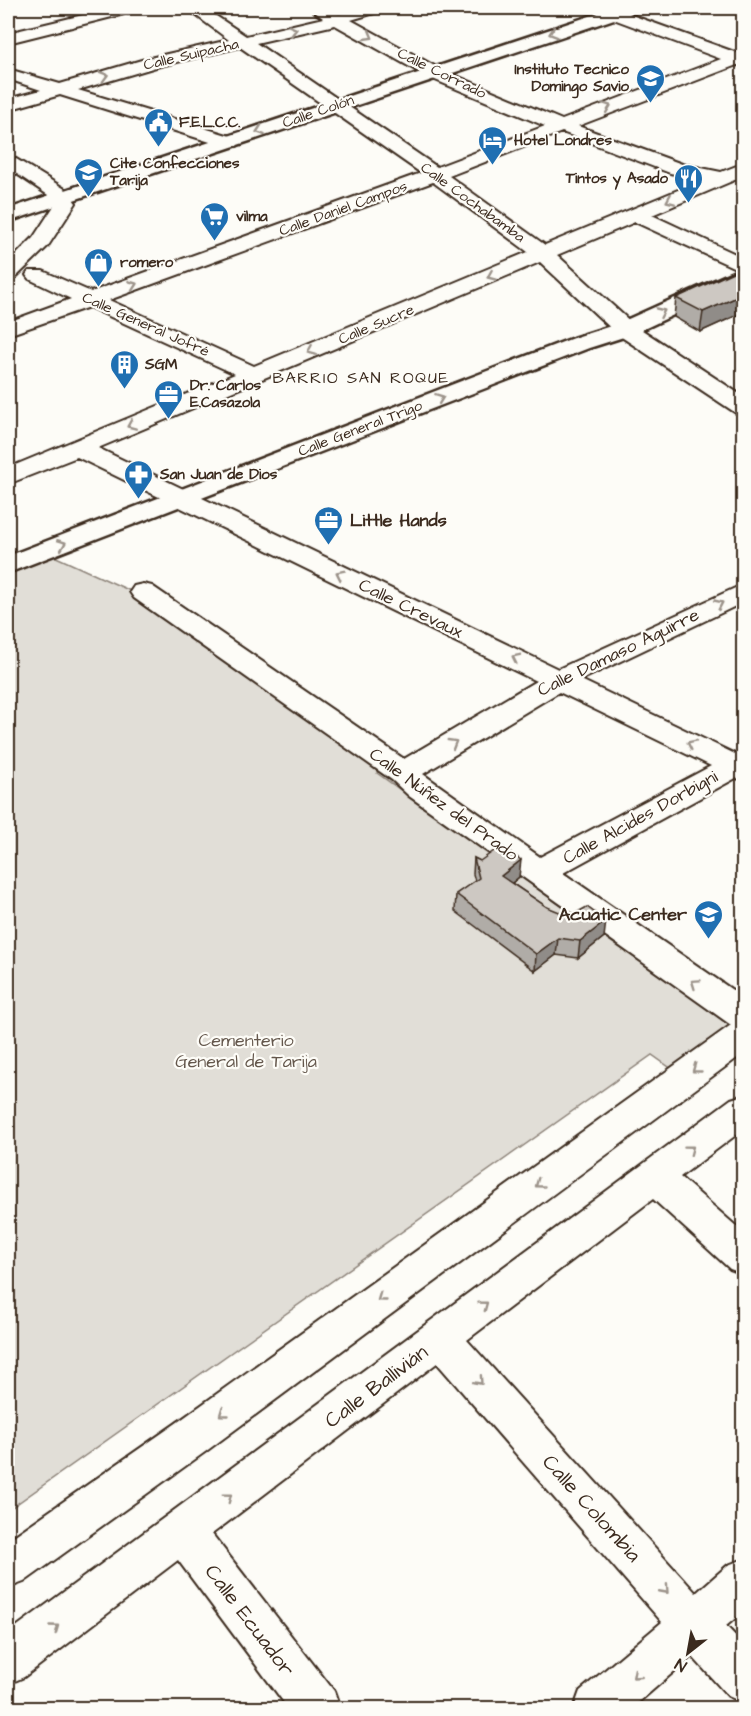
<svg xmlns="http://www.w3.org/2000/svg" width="751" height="1716" viewBox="0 0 751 1716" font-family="'Architects Daughter',sans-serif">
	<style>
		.green { fill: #e1ded7; stroke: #8e847a; stroke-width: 1.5 }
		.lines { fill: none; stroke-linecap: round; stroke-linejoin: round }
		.minor-casing { stroke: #3b2a1e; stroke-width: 4 }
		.major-casing { stroke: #3b2a1e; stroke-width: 5 }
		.minor { fill: #fdfcf7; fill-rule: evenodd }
		.major { fill: #fdfcf7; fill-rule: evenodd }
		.wall { fill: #b0aca7; stroke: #3b2a1e; stroke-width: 1.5 }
		.shaded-wall { fill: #908c88; stroke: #3b2a1e; stroke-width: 1.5 }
		.building { fill: #cdc8c2; stroke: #3b2a1e; stroke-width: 1.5 }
		.oneway { stroke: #9c938a }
		.labels { text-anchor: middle; stroke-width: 4.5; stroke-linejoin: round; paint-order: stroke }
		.far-street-label { font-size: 15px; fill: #3b2a1e; stroke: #fdfcf7 }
		.far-poi-label { font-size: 15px; font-weight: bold; fill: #3b2a1e; stroke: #fdfcf7; text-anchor: start }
		.far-neighbourhood-label { font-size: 16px; letter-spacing: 1.5px; fill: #3b2a1e; stroke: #fdfcf7 }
		.poi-label { font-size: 18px; font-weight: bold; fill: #3b2a1e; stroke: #fdfcf7; text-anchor: start }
		.street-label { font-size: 18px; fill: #3b2a1e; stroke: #fdfcf7 }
		.park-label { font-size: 18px; fill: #64574c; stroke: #fdfcf7 }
		.near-street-label { font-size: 21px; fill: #3b2a1e; stroke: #fdfcf7 }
	</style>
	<rect width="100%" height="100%" fill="#fdfcf7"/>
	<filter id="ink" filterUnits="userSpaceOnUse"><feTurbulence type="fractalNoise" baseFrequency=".0167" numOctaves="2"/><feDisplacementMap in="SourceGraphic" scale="12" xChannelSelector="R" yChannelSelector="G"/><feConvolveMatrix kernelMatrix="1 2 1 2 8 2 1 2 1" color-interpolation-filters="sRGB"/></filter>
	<g filter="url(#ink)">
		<path class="green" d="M54,556L135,593L384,768L377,773L604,937L731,1024L672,1069L652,1055L8,1510V574Z"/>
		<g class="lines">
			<defs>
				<g id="minor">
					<path d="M112,8H138L136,11L8,43V33Z"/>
					<path d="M186,8H204L246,36L323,18L309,8H328L339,14L360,8H383L381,11L351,20L440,69L562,120L721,59L592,11L590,8H612L737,53L744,51V66L737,65L578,126L682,164L721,172L744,163V176L652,215L744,258V272L635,222L557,255L633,324L744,397V415L736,413L617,334L540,262L98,448L558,669L744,584V602L581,680L735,754L744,751V780L736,778L563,873L744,998V1053L205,1452L24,1582L8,1588V1540L175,1424L731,1025L409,796L392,780L134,598L130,592L134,586L143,584L152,586L404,759L536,681L77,457L8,484V468L235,374L89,307L8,335V322L71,299L29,279L26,275L29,271H43L91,292L421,173L240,47L156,67L78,90L237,138L239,142L237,146H223L60,95L8,110V99L41,90L8,79V69L60,84L145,59L229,40ZM335,25L428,77L545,126L437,167L256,43ZM562,132L670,173L702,180L545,245L449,176ZM433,182L528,252L254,366L109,300ZM559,692L711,766L540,857L423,774Z"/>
					<path d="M8,154L65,189L76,203L48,246L15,278L8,280V263L33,238L56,203L51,197L8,168Z"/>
					<path d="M744,1095V1129L680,1177L744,1233V1274L730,1269L653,1199L467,1340L696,1593L728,1565L744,1559V1611L726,1626L744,1645V1703L728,1696L692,1656L632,1708H574L580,1691L662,1622L437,1363L212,1534L334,1691L340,1708H288L178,1560L24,1677L8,1684V1633L731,1099Z"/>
				</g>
				<g id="major">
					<path d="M614,8H637L635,12L8,222V209Z"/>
					<path d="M744,267V282L633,334L589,348L8,573V556L573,338L617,324Z"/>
				</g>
			</defs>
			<use href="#minor" class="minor-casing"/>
			<use href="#major" class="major-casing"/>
			<use href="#minor" class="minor"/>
			<use href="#major" class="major"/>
		</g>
		<g class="wall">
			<path d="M744,267V312L700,332L674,317L676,298Z"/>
			<path d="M474,858L480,861L519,877L512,883L547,907L604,937L578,958L556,955L535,971L455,911L456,894L475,881L473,874Z"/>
		</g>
		<g class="shaded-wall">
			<path d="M744,294V312L700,332L703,312Z"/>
			<path d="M521,860L519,877L500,893L501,876Z"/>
			<path d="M606,921L604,937L578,958L580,941Z"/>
			<path d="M558,938L556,955L535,971L536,954Z"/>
		</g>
		<g class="building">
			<path d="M744,267V294L703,312L676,298Z"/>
			<path d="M501,846L521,860L501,876L547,907L562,913H576L587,907L606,921L580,941L558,938L536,954L456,894L479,878L474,858L480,861Z"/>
		</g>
		<defs><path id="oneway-chevron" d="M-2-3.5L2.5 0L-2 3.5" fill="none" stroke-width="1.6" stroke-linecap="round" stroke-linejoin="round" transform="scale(1.5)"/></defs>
		<g class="oneway">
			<use href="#oneway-chevron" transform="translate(293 30) rotate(-14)"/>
			<use href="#oneway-chevron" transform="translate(553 33) rotate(162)"/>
			<use href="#oneway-chevron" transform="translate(369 36) rotate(30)"/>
			<use href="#oneway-chevron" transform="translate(104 76) rotate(-16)"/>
			<use href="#oneway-chevron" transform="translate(607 107) rotate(-21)"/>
			<use href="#oneway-chevron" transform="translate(260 131) rotate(161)"/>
			<use href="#oneway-chevron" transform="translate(670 200) rotate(157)"/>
			<use href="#oneway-chevron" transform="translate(491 276) rotate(157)"/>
			<use href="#oneway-chevron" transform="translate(133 285) rotate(-20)"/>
			<use href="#oneway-chevron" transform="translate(661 312) rotate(-25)"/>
			<use href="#oneway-chevron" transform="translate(311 351) rotate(157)"/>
			<use href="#oneway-chevron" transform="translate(440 398) rotate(-21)"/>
			<use href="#oneway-chevron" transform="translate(131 425) rotate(157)"/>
			<use href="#oneway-chevron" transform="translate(62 544) rotate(-21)"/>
			<use href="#oneway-chevron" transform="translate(340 574) rotate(-154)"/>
			<use href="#oneway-chevron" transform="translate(719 604) rotate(-25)"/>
			<use href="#oneway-chevron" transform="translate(516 658) rotate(-154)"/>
			<use href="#oneway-chevron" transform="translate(453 743) rotate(-31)"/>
			<use href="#oneway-chevron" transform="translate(691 744) rotate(-154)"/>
			<use href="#oneway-chevron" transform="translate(695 983) rotate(-145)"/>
			<use href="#oneway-chevron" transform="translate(696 1069) rotate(144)"/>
			<use href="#oneway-chevron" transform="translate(690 1149) rotate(-37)"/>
			<use href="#oneway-chevron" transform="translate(539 1184) rotate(144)"/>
			<use href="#oneway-chevron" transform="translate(381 1298) rotate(144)"/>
			<use href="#oneway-chevron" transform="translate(484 1305) rotate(-37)"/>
			<use href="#oneway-chevron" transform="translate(479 1381) rotate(48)"/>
			<use href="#oneway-chevron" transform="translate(223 1413) rotate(144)"/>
			<use href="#oneway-chevron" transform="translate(228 1497) rotate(-37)"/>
			<use href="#oneway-chevron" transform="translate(665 1590) rotate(48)"/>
			<use href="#oneway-chevron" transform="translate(55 1628) rotate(-36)"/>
			<use href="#oneway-chevron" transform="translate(636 1675) rotate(139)"/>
		</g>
	</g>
	<defs>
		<symbol id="school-pin" viewBox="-11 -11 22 30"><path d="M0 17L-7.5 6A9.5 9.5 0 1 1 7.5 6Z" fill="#1f6fb2" stroke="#fdfcf7"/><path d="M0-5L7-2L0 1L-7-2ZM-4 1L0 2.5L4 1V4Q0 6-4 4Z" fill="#fff"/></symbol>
		<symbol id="civic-pin" viewBox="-11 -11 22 30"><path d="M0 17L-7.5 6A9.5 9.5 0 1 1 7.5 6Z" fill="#1f6fb2" stroke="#fdfcf7"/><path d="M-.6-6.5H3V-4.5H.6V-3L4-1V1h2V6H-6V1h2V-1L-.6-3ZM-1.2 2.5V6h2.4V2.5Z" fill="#fff"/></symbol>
		<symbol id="hotel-pin" viewBox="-11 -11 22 30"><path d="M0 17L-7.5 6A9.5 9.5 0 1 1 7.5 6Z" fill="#1f6fb2" stroke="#fdfcf7"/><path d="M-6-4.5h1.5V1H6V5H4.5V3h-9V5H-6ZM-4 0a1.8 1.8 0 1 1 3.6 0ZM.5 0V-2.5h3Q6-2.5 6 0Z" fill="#fff"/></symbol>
		<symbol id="restaurant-pin" viewBox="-11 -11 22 30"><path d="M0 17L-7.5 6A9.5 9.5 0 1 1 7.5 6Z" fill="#1f6fb2" stroke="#fdfcf7"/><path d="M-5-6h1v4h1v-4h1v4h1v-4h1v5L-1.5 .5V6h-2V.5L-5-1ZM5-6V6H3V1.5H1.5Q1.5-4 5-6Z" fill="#fff"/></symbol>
		<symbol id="supermarket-pin" viewBox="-11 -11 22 30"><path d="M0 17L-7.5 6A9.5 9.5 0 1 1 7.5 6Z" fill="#1f6fb2" stroke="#fdfcf7"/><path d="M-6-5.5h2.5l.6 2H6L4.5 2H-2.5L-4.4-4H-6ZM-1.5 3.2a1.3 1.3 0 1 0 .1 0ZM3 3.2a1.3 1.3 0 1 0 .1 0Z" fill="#fff"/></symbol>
		<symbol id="shop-pin" viewBox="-11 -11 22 30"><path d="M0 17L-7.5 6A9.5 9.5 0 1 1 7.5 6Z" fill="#1f6fb2" stroke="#fdfcf7"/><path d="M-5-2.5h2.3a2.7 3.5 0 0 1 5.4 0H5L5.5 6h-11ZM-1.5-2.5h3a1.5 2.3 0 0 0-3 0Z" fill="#fff"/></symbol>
		<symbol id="building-pin" viewBox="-11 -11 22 30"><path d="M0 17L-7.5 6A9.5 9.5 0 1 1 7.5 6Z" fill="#1f6fb2" stroke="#fdfcf7"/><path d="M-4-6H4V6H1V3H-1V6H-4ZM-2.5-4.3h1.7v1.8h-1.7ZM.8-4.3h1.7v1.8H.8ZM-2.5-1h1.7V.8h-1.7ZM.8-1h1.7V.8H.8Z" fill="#fff"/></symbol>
		<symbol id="office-pin" viewBox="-11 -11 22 30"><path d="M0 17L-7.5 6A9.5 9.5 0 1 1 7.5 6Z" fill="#1f6fb2" stroke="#fdfcf7"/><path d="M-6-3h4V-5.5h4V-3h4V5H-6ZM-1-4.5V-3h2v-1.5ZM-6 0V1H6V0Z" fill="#fff"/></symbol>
		<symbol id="pharmacy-pin" viewBox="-11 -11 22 30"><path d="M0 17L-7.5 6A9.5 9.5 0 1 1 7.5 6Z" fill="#1f6fb2" stroke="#fdfcf7"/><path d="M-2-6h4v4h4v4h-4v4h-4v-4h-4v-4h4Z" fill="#fff"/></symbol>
	</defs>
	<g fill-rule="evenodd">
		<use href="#school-pin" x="634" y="62" width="33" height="45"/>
		<use href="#civic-pin" x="142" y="106" width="33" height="45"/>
		<use href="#hotel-pin" x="476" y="124" width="33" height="45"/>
		<use href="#school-pin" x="72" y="156" width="33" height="45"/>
		<use href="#restaurant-pin" x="672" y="162" width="33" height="45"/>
		<use href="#supermarket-pin" x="198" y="200" width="33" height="45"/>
		<use href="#shop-pin" x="82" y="246" width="33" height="45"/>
		<use href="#building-pin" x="108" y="348" width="33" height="45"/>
		<use href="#office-pin" x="152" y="378" width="33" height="45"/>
		<use href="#pharmacy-pin" x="122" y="458" width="33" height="45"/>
		<use href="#office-pin" x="312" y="504" width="33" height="45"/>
		<use href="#school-pin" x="692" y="898" width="33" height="45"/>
	</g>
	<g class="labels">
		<g class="far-street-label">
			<text transform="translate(191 54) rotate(-13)" y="5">Calle Suipacha</text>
			<text transform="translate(442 73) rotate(26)" y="5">Calle Corrado</text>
			<text transform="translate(318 111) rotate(-19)" y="5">Calle Colón</text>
			<text transform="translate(473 202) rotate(36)" y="5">Calle Cochabamba</text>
			<text transform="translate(343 208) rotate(-20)" y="5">Calle Daniel Campos</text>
			<text transform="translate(146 324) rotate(24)" y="5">Calle General Jofré</text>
			<text transform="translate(376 324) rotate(-23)" y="5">Calle Sucre</text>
			<text transform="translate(360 428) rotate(-21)" y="5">Calle General Trigo</text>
		</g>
		<g class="far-poi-label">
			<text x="629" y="74" text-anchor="end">Instituto Tecnico<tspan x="629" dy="17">Domingo Savio</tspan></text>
			<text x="179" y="127">F.E.L.C.C.</text>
			<text x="514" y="145">Hotel Londres</text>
			<text x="110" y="168">Cite Confecciones<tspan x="110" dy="17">Tarija</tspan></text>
			<text x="668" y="183" text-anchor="end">Tintos y Asado</text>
			<text x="236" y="221">vilma</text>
			<text x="120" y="267">romero</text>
			<text x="145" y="369">SGM</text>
			<text x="190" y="390">Dr. Carlos<tspan x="190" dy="17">E.Casazola</tspan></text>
			<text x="160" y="479">San Juan de Dios</text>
		</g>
		<g class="far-neighbourhood-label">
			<text x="361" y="383">BARRIO SAN ROQUE</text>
		</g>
		<g class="poi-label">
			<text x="350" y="526">Little Hands</text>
			<text x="687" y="920" text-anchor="end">Acuatic Center</text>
		</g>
		<g class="street-label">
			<text transform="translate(411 608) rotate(26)" y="6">Calle Crevaux</text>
			<text transform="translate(618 652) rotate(-26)" y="6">Calle Damaso Aguirre</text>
			<text transform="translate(444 804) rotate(36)" y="6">Calle Núñez del Prado</text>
			<text transform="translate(640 817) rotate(-29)" y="6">Calle Alcides Dorbigni</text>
		</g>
		<g class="park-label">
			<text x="246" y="1046">Cementerio<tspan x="246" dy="21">General de Tarija</tspan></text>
		</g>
		<g class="near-street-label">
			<text transform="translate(376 1386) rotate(-37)" y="7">Calle Ballivián</text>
			<text transform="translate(592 1508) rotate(48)" y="7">Calle Colombia</text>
			<text transform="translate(250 1620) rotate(53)" y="7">Calle Ecuador</text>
		</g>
	</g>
	<rect width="751" height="1716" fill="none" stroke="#fdfcf7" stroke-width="30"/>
	<rect x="15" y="15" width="721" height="1686" fill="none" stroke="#3b2a1e" stroke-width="2" filter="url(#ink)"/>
	<g transform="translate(688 1653) rotate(211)" stroke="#fdfcf7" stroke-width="4.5" paint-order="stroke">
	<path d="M0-4.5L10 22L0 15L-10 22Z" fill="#3b2a1e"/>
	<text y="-9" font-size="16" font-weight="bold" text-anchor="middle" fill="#3b2a1e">N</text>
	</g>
</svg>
